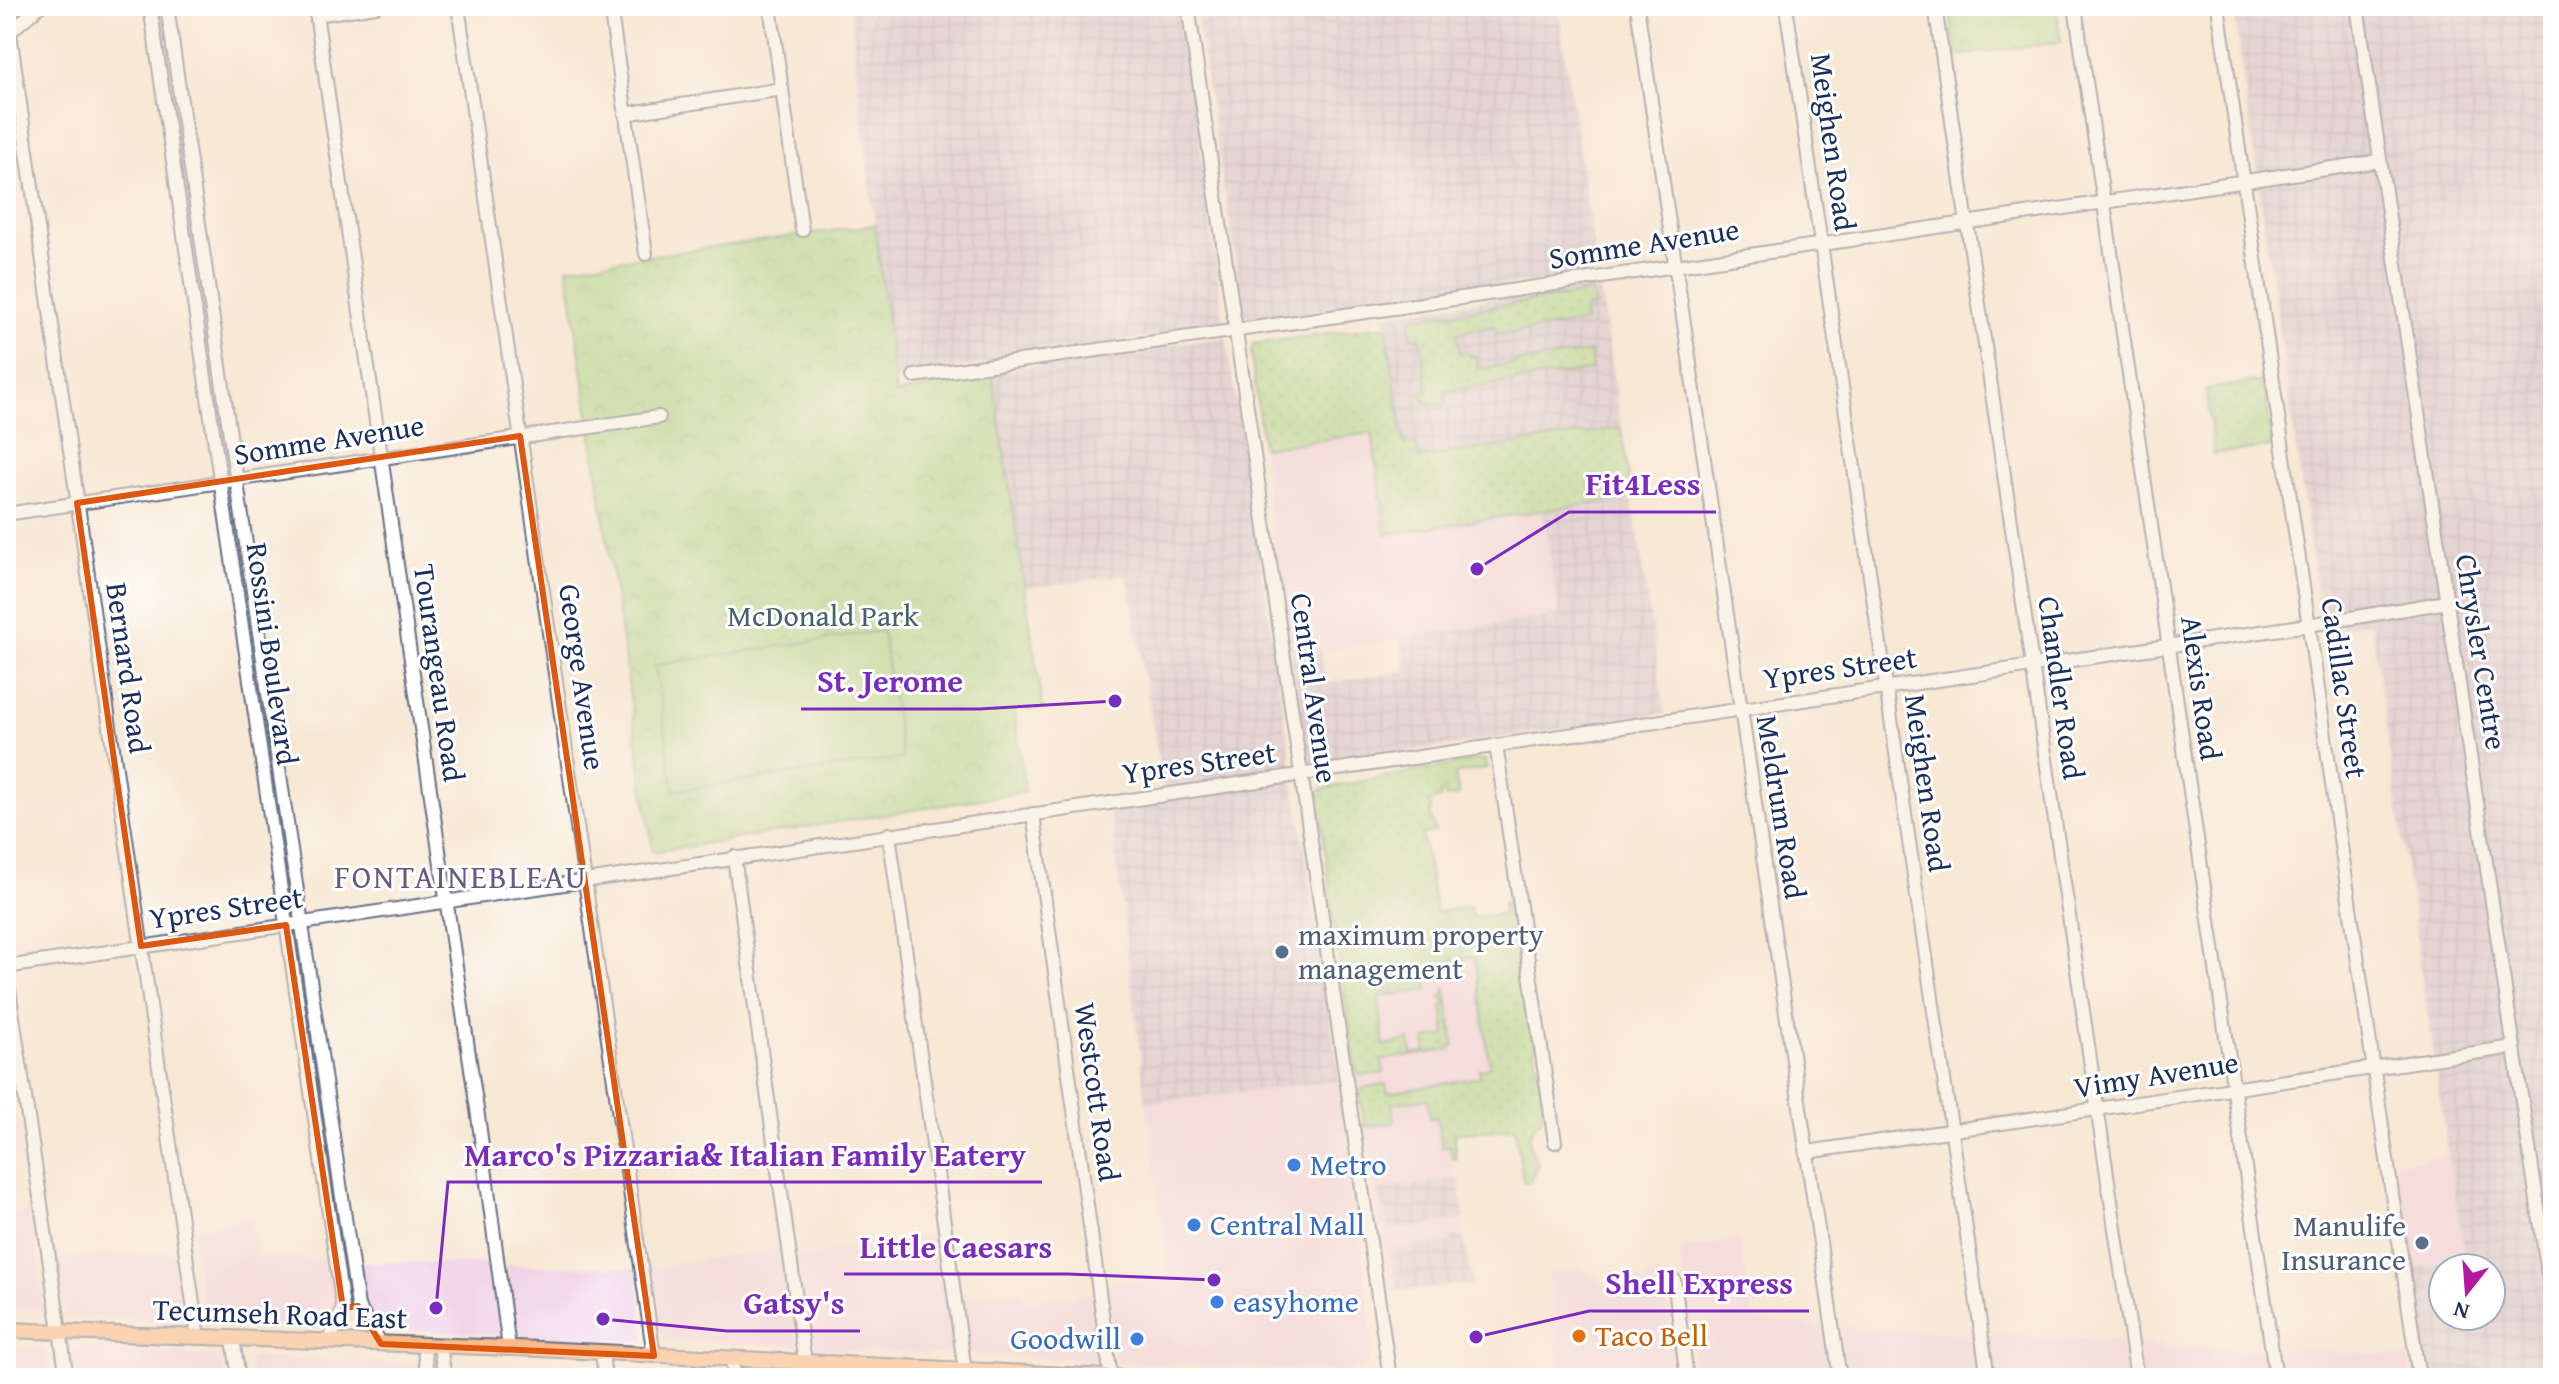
<svg xmlns="http://www.w3.org/2000/svg" width="2559" height="1384" viewBox="0 0 2559 1384" font-family="'Gentium Book Plus',serif">
	<style>
		.built { fill: #f0d0e5 }
		.industrial { fill: url(#industrial-grid); fill-rule: evenodd }
		.grass { fill: url(#grass-dots); stroke: #608473; stroke-width: 2 }
		.park { fill: url(#park-crowns); stroke: #608473; stroke-width: 2 }
		.pitch { fill: #a5d988; stroke: #608473; stroke-width: 2 }
		.lines { fill: none; stroke-linecap: round; stroke-linejoin: round }
		.minor-casing { stroke: #687087; stroke-width: 16 }
		.major-casing { stroke: #687087; stroke-width: 18 }
		.minor { stroke: #fff; stroke-width: 12 }
		.major { stroke: #fabb8b; stroke-width: 14 }
		.marked { fill: none; stroke: #de5710; stroke-width: 6; stroke-linejoin: round }
		.service-dot { fill: #5c6f8a; stroke: #fff; stroke-width: 3 }
		.shop-dot { fill: #3f7fe0; stroke: #fff; stroke-width: 3 }
		.food-dot { fill: #e8710a; stroke: #fff; stroke-width: 3 }
		.labels { text-anchor: middle; stroke-width: 6; stroke-linejoin: round; paint-order: stroke }
		.street-label { font-size: 30px; fill: #1b2f5e; stroke: #fff }
		.park-label { font-size: 30px; fill: #44626b; stroke: #fff }
		.service-label { font-size: 30px; fill: #4e5e75; stroke: #fff; text-anchor: start }
		.shop-label { font-size: 30px; fill: #366cbe; stroke: #fff; text-anchor: start }
		.food-label { font-size: 30px; fill: #c56008; stroke: #fff; text-anchor: start }
		.neighbourhood-label { font-size: 32px; letter-spacing: 2px; fill: #655a82; stroke: #fff }
		.leader { fill: none; stroke: #7b2cbf; stroke-width: 3 }
		.callout-dot { fill: #7b2cbf; stroke: #fff; stroke-width: 3 }
		.callout-label { font-size: 32px; text-anchor: middle; font-weight: bold; fill: #7b2cbf; stroke: #fff; stroke-width: 6; stroke-linejoin: round; paint-order: stroke }
	</style>
	<defs>
		<pattern id="industrial-grid" width="8" height="8" patternUnits="userSpaceOnUse" patternTransform="scale(2)"><rect width="8" height="8" fill="#cebed2"/><path d="M0 4h8M4 0v8" fill="none" stroke="#a69bae"/></pattern>
		<pattern id="grass-dots" width="8" height="8" patternUnits="userSpaceOnUse" patternTransform="scale(2)"><rect width="8" height="8" fill="#a5d988"/><path d="M2 2h.1M6 6h.1" fill="none" stroke="#8dbb78" stroke-width="1.8" stroke-linecap="round"/></pattern>
		<pattern id="park-crowns" width="20" height="18" patternUnits="userSpaceOnUse" patternTransform="scale(2)"><rect width="20" height="18" fill="#a5d988"/><path d="M2 6a3 3 0 1 1 6 0M12 15a3 3 0 1 1 6 0" fill="none" stroke="#8dbb78"/></pattern>
	</defs>
	<rect width="100%" height="100%" fill="#fff"/>
	<filter id="ink" filterUnits="userSpaceOnUse"><feTurbulence type="fractalNoise" baseFrequency=".0125" numOctaves="2"/><feDisplacementMap in="SourceGraphic" scale="16" xChannelSelector="R" yChannelSelector="G"/><feConvolveMatrix kernelMatrix="1 2 1 2 8 2 1 2 1" color-interpolation-filters="sRGB"/></filter>
	<filter id="wash" filterUnits="userSpaceOnUse"><feTurbulence type="fractalNoise" baseFrequency=".006" numOctaves="4" result="noise"/><feDisplacementMap in="SourceGraphic" scale="32" xChannelSelector="R" yChannelSelector="G"/><feGaussianBlur stdDeviation="1.8" result="paint"/><feColorMatrix in="noise" values="0 0 0 0 0 0 0 0 0 0 0 0 0 0 0 0 0 1.4 0 .05"/><feComposite in="paint" operator="in"/></filter>
	<g filter="url(#wash)">
		<rect width="100%" height="100%" fill="#f7e8d4"/>
		<g class="built">
			<path d="M1401,422L1417,530L1543,511L1559,615L1290,656L1260,442Z"/>
			<path d="M1481,953L1499,1074L1442,1085L1454,1178H1459L1464,1219L1461,1221L1473,1284L1390,1292L1340,973Z"/>
			<path d="M1340,1081L1355,1184L1373,1351L1368,1364L1349,1372L1115,1361L1105,1283L1169,1277L1146,1103Z"/>
			<path d="M2448,1155L2466,1260L2411,1268L2394,1164Z"/>
			<path d="M32,1210L44,1310L6,1308V1214Z"/>
			<path d="M251,1219L258,1257L330,1260L339,1328L206,1322L191,1229Z"/>
			<path d="M936,1235L958,1355L812,1348L797,1257Z"/>
			<path d="M1740,1240L1754,1321L1826,1326L1833,1378H1695L1679,1249Z"/>
			<path d="M784,1248L798,1346L662,1340L650,1267Z"/>
			<path d="M180,1252L189,1320L65,1316L56,1258Z"/>
			<path d="M355,1262L492,1264L503,1335L376,1328L363,1309Z"/>
			<path d="M506,1265L636,1268L645,1342L516,1335Z"/>
			<path d="M1581,1267L1604,1283L1662,1276L1681,1378H1561L1547,1272Z"/>
			<path d="M1022,1291L1026,1302L1095,1291L1103,1362L971,1354L963,1295Z"/>
			<path d="M1840,1327L1978,1333L1983,1378H1848Z"/>
			<path d="M1987,1334L2123,1341L2128,1378H1994Z"/>
			<path d="M2137,1344L2265,1351L2269,1378H2142Z"/>
			<path d="M92,1347L222,1356L226,1378H76L72,1350Z"/>
			<path d="M6,1348L46,1350L51,1378H6Z"/>
			<path d="M2279,1348L2408,1356L2411,1378H2283Z"/>
			<path d="M249,1357L419,1364L420,1378H251Z"/>
		</g>
		<g class="industrial">
			<path d="M849,6H1182L1224,325L893,378Z"/>
			<path d="M1195,6H1558L1597,273L1245,320Z"/>
			<path d="M2233,6H2553V1378H2426L2411,1268L2466,1259L2448,1155L2371,623L2322,629ZM2443,1268H2491V1316H2443Z"/>
			<path d="M1599,283L1665,713L1323,764L1317,765L1308,759L1290,656L1321,650L1326,683L1406,671L1401,638L1559,615L1543,511L1417,530L1384,315Z"/>
			<path d="M1226,337L1340,1081L1146,1103L1110,807L1165,797L1127,575L1024,588L992,372Z"/>
			<path d="M1459,1178L1464,1219L1389,1231L1379,1190Z"/>
			<path d="M1463,1236L1473,1284L1396,1291L1391,1250L1451,1242V1238Z"/>
		</g>
		<g class="grass">
			<path d="M1590,290L1595,306L1584,309L1585,322L1497,335L1495,326L1457,333L1460,353L1469,352L1470,357L1476,356L1478,369L1590,352L1592,370L1445,391L1446,401L1442,406L1425,402L1420,392L1428,391L1420,337H1410L1411,319L1581,294Z"/>
			<path d="M1386,326L1404,445L1416,444L1419,458L1621,428L1632,497L1386,534L1372,433L1263,448L1251,352L1253,344Z"/>
			<path d="M2264,381L2273,447L2214,454L2206,389Z"/>
			<path d="M1482,759L1486,761L1487,768L1455,774L1459,796L1446,798L1445,793H1440L1441,799L1430,801L1432,811L1430,812L1435,832L1422,834L1436,912L1470,907L1472,917L1503,914V902H1513L1544,1110C1543,1119 1539,1120 1534,1127C1525,1141 1532,1151 1538,1164L1529,1183L1523,1181L1515,1128L1454,1134L1456,1159H1452L1450,1146L1442,1147L1437,1118H1430L1428,1099L1392,1103L1394,1123L1365,1127L1359,1091L1366,1087L1386,1084L1388,1093L1480,1077L1479,1069L1490,1067L1475,957L1445,961L1447,976L1427,979L1428,990L1393,995V982H1387L1390,995L1379,997L1384,1046L1410,1040L1412,1054L1426,1052L1425,1039L1446,1035L1442,1006L1445,1005V999H1441L1440,996H1445L1444,988H1446L1454,1046L1450,1047L1449,1050L1382,1060L1384,1073L1363,1075L1356,1072L1332,910L1319,799L1318,791L1326,788Z"/>
		</g>
		<g class="park">
			<path d="M1949,6H2056L2061,42L1956,56Z"/>
			<path d="M875,225L896,394L992,372L1043,710L1014,709L1025,792L653,852L567,267Z"/>
		</g>
		<path class="pitch" d="M882,631L902,758L674,791L655,665Z"/>
	</g>
	<g filter="url(#ink)">
		<g class="lines">
			<defs>
				<g id="minor">
					<path d="M6,6L198,1338"/>
					<path d="M150,6L343,1308L329,1342"/>
					<path d="M167,6L358,1306L381,1344"/>
					<path d="M315,6L479,1123L509,1348"/>
					<path d="M458,6L654,1356"/>
					<path d="M610,6L646,254"/>
					<path d="M770,6L802,230"/>
					<path d="M1188,6L1390,1378"/>
					<path d="M1637,6L1840,1378"/>
					<path d="M1786,6L1988,1378"/>
					<path d="M1935,6L2137,1378"/>
					<path d="M2075,6L2276,1378"/>
					<path d="M2218,6L2419,1378"/>
					<path d="M2357,6L2553,1307"/>
					<path d="M316,15L376,6"/>
					<path d="M6,35L40,6"/>
					<path d="M625,114L782,89"/>
					<path d="M914,376L1401,307L2380,161"/>
					<path d="M6,514L659,417"/>
					<path d="M1496,745L1555,1142"/>
					<path d="M1033,814L1111,1378"/>
					<path d="M889,834L965,1371"/>
					<path d="M734,857L805,1363"/>
					<path d="M6,967L2308,625L2447,602"/>
					<path d="M6,970L67,1378"/>
					<path d="M1807,1152L2514,1047"/>
					<path d="M1674,1280L1687,1378"/>
					<path d="M233,1339L239,1378"/>
					<path d="M423,1345L428,1378"/>
					<path d="M440,1346L445,1378"/>
					<path d="M602,1353L605,1378"/>
					<path d="M732,1361L735,1378"/>
				</g>
				<path id="major" d="M6,1330L540,1349L1128,1378"/>
			</defs>
			<use href="#minor" class="minor-casing"/>
			<use href="#major" class="major-casing"/>
			<use href="#minor" class="minor"/>
			<use href="#major" class="major"/>
		</g>
	</g>
	<path d="M0 0H2559V1384H0ZM520,436L654,1356L381,1344L358,1306L343,1308L286,925L141,946L77,503Z" fill="#f7e8d4" fill-opacity=".55" fill-rule="evenodd"/>
	<path class="marked" d="M520,436L654,1356L381,1344L358,1306L343,1308L286,925L141,946L77,503Z"/>
	<g class="service-dot">
		<circle cx="1282" cy="952" r="8"/>
		<circle cx="2422" cy="1243" r="8"/>
	</g>
	<g class="shop-dot">
		<circle cx="1294" cy="1165" r="8"/>
		<circle cx="1194" cy="1225" r="8"/>
		<circle cx="1217" cy="1302" r="8"/>
		<circle cx="1137" cy="1339" r="8"/>
	</g>
	<circle class="food-dot" cx="1579" cy="1336" r="8"/>
	<g class="labels">
		<g class="street-label">
			<text transform="translate(1833 142) rotate(82)" y="10">Meighen Road</text>
			<text transform="translate(1644 244) rotate(-9)" y="10">Somme Avenue</text>
			<text transform="translate(329 440) rotate(-9)" y="10">Somme Avenue</text>
			<text transform="translate(2481 652) rotate(81)" y="10">Chrysler Centre</text>
			<text transform="translate(272 654) rotate(82)" y="10">Rossini Boulevard</text>
			<text transform="translate(128 668) rotate(82)" y="10">Bernard Road</text>
			<text transform="translate(1840 668) rotate(-8)" y="10">Ypres Street</text>
			<text transform="translate(439 673) rotate(82)" y="10">Tourangeau Road</text>
			<text transform="translate(582 677) rotate(82)" y="10">George Avenue</text>
			<text transform="translate(1314 688) rotate(82)" y="10">Central Avenue</text>
			<text transform="translate(2061 688) rotate(82)" y="10">Chandler Road</text>
			<text transform="translate(2201 688) rotate(82)" y="10">Alexis Road</text>
			<text transform="translate(2344 688) rotate(82)" y="10">Cadillac Street</text>
			<text transform="translate(1199 763) rotate(-8)" y="10">Ypres Street</text>
			<text transform="translate(1927 783) rotate(82)" y="10">Meighen Road</text>
			<text transform="translate(1781 807) rotate(81)" y="10">Meldrum Road</text>
			<text transform="translate(226 908) rotate(-8)" y="10">Ypres Street</text>
			<text transform="translate(2156 1075) rotate(-9)" y="10">Vimy Avenue</text>
			<text transform="translate(1097 1092) rotate(82)" y="10">Westcott Road</text>
			<text transform="translate(280 1314) rotate(2)" y="10">Tecumseh Road East</text>
		</g>
		<g class="park-label">
			<text x="823" y="626">McDonald Park</text>
		</g>
		<g class="service-label">
			<text x="1298" y="945">maximum property<tspan x="1298" dy="34">management</tspan></text>
			<text x="2406" y="1236" text-anchor="end">Manulife<tspan x="2406" dy="34">Insurance</tspan></text>
		</g>
		<g class="shop-label">
			<text x="1310" y="1175">Metro</text>
			<text x="1210" y="1235">Central Mall</text>
			<text x="1233" y="1312">easyhome</text>
			<text x="1121" y="1349" text-anchor="end">Goodwill</text>
		</g>
		<g class="food-label">
			<text x="1595" y="1346">Taco Bell</text>
		</g>
		<g class="neighbourhood-label">
			<text x="461" y="888">FONTAINEBLEAU</text>
		</g>
	</g>
	<path class="leader" d="M1477 569L1569 512H1716M1115 701L979 709H801M436 1308L448 1182H1042M1214 1280L1068 1274H844M1476 1337L1589 1311H1809M603 1319L727 1331H860"/>
	<g class="callout-dot">
		<circle cx="1477" cy="569" r="8"/>
		<circle cx="1115" cy="701" r="8"/>
		<circle cx="436" cy="1308" r="8"/>
		<circle cx="1214" cy="1280" r="8"/>
		<circle cx="1476" cy="1337" r="8"/>
		<circle cx="603" cy="1319" r="8"/>
	</g>
	<g class="callout-label">
		<text x="1643" y="495">Fit4Less</text>
		<text x="890" y="692">St. Jerome</text>
		<text x="745" y="1166">Marco's Pizzaria&amp; Italian Family Eatery</text>
		<text x="956" y="1258">Little Caesars</text>
		<text x="1699" y="1294">Shell Express</text>
		<text x="794" y="1314">Gatsy's</text>
	</g>
	<rect width="2559" height="1384" fill="none" stroke="#fff" stroke-width="32"/>
	<g transform="translate(2467 1292) rotate(197)"><circle r="38" fill="#ffffff" stroke="#a4acbf" stroke-width="2"/>
	<path d="M0-6L14 30L0 20L-14 30Z" fill="#b5179e"/>
	<text y="-12" font-size="22" font-weight="bold" text-anchor="middle" fill="#1b2f5e">N</text>
	</g>
</svg>
